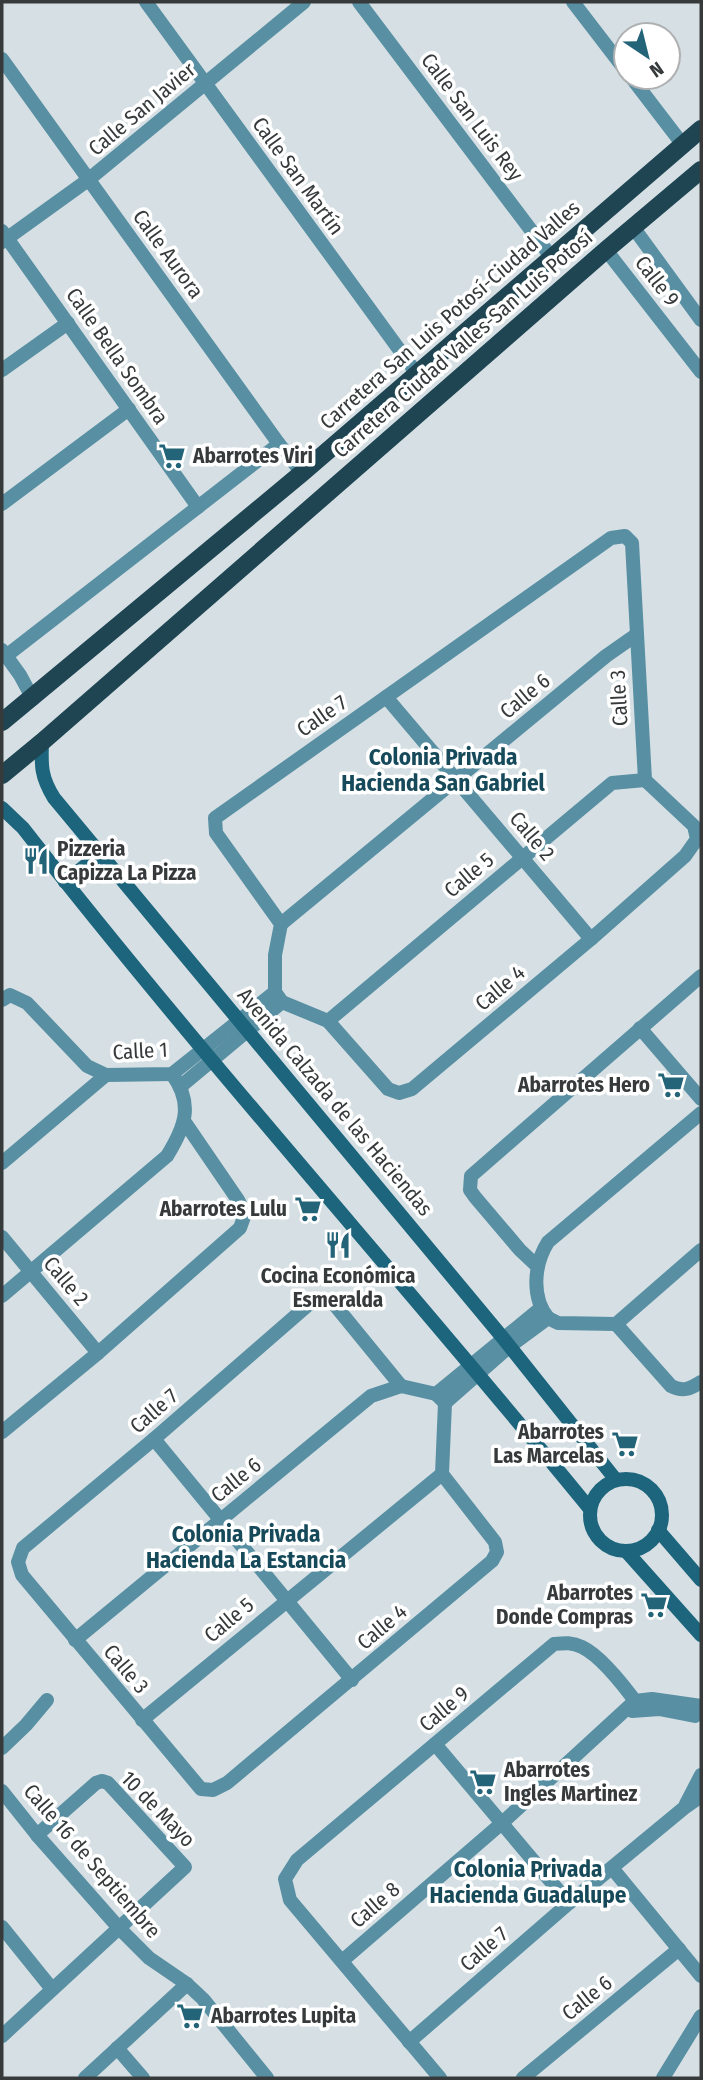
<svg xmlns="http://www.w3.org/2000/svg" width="703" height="2080" viewBox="0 0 703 2080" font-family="'Fira Sans Condensed',sans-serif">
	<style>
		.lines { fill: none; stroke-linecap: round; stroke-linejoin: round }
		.street { stroke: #588fa3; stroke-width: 14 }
		.secondary { stroke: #1c657d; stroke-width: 14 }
		.primary { stroke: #1f4553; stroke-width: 18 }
		.labels { text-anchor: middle; stroke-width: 7; stroke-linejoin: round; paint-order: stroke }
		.street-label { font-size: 21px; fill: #363a3b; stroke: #fff }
		.poi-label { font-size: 21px; font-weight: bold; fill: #363a3b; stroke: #fff; text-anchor: start }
		.neighbourhood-label { font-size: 23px; font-weight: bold; fill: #164a5a; stroke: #fff }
	</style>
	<rect width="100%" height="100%" fill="#d6e0e4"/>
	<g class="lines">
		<g class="street">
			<path d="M146,2L417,374"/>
			<path d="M359,2L552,258"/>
			<path d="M573,2L626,71"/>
			<path d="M2,59L279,444L302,473"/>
			<path d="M631,77L683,145"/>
			<path d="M633,227L701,320"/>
			<path d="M2,231L198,507"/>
			<path d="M2,242L88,180L304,2"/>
			<path d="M606,250L701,372"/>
			<path d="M2,370L68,323"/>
			<path d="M2,504L129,409"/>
			<path d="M625,536L632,543L645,780L694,826L697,839L685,856L591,939L412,1089L399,1093L388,1089L328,1021L282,1002L275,992V955L281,924L216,833L215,818L611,538Z"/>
			<path d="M2,650L20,675L33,699"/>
			<path d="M6,656L279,444"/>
			<path d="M386,697L591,939"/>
			<path d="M281,924L606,656L636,635"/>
			<path d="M2,1000L10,995L27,1003L87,1066L106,1075L172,1074L275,992"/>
			<path d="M328,1021L612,783L645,780"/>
			<path d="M640,1028L701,1099"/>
			<path d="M181,1086L282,1002"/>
			<path d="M2,1163L106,1075"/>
			<path d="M2,1237L98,1353"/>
			<path d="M537,1266L520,1250L475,1197L470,1190L471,1176L701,976"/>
			<path d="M2,1296L167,1156C185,1127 194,1104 172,1074"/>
			<path d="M548,1318C531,1297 534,1264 548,1242L701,1113"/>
			<path d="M548,1318L558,1323L616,1324"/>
			<path d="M616,1324L671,1386C683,1392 690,1389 701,1382"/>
			<path d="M616,1324L701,1250"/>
			<path d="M401,1386L334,1304L324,1299L308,1305L154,1439L23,1548L18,1562L22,1575L201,1789L213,1790L227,1783L492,1561L497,1552L495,1542L442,1474"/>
			<path d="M436,1394L541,1308"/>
			<path d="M445,1403L510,1346L548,1318"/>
			<path d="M2,1432L98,1353L240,1228L245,1214L238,1200L184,1121"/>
			<path d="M154,1439L352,1680"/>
			<path d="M75,1640L371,1396L401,1386L436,1394"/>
			<path d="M632,1711L659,1709L695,1716"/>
			<path d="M142,1720L442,1474L445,1403L436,1394"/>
			<path d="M435,1744L569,1903"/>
			<path d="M2,1748L26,1725L47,1700"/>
			<path d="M2,1791L37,1835L119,1928L149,1958L187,1984L203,1999L267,2078"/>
			<path d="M686,1804L701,1775"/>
			<path d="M612,1868L701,1976"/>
			<path d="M2,1927L52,1989"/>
			<path d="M342,1961L502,1823L635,1701L652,1699L701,1706"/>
			<path d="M2,2036L185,1867L108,1783L102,1781L96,1783L37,1835"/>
			<path d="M409,2042L569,1903L684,1808L701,1796"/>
			<path d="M117,2048L143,2078"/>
			<path d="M85,2078L187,1984"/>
			<path d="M440,2078L290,1900L285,1879L297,1860L554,1644C564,1643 572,1642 582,1647C601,1656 628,1691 641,1709"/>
			<path d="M523,2078L679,1949"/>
			<path d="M663,2078L701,2016"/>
		</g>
		<g class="secondary">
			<path d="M42,742C41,766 41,777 54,798L503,1338L616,1480"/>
			<path d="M2,808L23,828C205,1061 403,1280 590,1509"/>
			<path d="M65,882L100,854"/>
			<circle cx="626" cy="1515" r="36"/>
			<path d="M658,1530L701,1580"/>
			<path d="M626,1551L701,1635"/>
		</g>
		<g class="primary">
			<path d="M2,722L302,473L701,129"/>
			<path d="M2,775L42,742L606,250L701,170"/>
		</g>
	</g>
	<defs>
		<symbol id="supermarket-bare" viewBox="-9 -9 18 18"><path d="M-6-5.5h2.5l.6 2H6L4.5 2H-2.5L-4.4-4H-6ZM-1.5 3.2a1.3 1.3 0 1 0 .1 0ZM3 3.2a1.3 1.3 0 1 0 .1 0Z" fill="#246479" stroke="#fff" stroke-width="2.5" paint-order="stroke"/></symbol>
		<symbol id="restaurant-bare" viewBox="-9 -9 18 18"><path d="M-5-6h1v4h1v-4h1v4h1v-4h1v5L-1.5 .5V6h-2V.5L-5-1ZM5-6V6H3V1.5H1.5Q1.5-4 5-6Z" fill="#246479" stroke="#fff" stroke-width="2.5" paint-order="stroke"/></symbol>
	</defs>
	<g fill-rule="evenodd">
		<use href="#supermarket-bare" x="153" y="437" width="38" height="38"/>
		<use href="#restaurant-bare" x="17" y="842" width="38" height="38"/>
		<use href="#supermarket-bare" x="652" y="1066" width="38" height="38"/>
		<use href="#supermarket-bare" x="289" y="1190" width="38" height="38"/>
		<use href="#restaurant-bare" x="319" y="1226" width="38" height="38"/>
		<use href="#supermarket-bare" x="606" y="1425" width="38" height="38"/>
		<use href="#supermarket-bare" x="635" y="1586" width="38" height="38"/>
		<use href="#supermarket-bare" x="464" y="1763" width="38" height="38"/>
		<use href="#supermarket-bare" x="171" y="1997" width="38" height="38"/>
	</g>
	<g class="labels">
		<g class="street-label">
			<text transform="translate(142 109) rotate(-40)" y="7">Calle San Javier</text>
			<text transform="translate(472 117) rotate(53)" y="7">Calle San Luis Rey</text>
			<text transform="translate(298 176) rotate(54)" y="7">Calle San Martín</text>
			<text transform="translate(168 254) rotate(54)" y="7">Calle Aurora</text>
			<text transform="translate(657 281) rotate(52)" y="7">Calle 9</text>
			<text transform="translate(450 315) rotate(-41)" y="7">Carretera San Luis Potosí-Ciudad Valles</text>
			<text transform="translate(463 344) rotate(-41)" y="7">Carretera Ciudad Valles-San Luis Potosí</text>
			<text transform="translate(117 356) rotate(55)" y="7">Calle Bella Sombra</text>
			<text transform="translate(525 696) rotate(-40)" y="7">Calle 6</text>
			<text transform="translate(619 698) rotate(-93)" y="7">Calle 3</text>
			<text transform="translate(322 716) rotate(-35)" y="7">Calle 7</text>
			<text transform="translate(532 836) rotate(50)" y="7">Calle 2</text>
			<text transform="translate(469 875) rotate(-40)" y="7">Calle 5</text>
			<text transform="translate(500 988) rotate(-40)" y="7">Calle 4</text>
			<text transform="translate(140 1051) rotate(-3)" y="7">Calle 1</text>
			<text transform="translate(335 1102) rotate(50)" y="7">Avenida Calzada de las Haciendas</text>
			<text transform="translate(66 1281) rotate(50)" y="7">Calle 2</text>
			<text transform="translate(154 1411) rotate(-41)" y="7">Calle 7</text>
			<text transform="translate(236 1480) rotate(-39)" y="7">Calle 6</text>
			<text transform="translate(229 1620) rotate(-40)" y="7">Calle 5</text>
			<text transform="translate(382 1627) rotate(-40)" y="7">Calle 4</text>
			<text transform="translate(126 1669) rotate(50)" y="7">Calle 3</text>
			<text transform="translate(444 1709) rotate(-40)" y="7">Calle 9</text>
			<text transform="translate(158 1809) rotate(46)" y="7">10 de Mayo</text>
			<text transform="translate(92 1861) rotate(49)" y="7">Calle 16 de Septiembre</text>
			<text transform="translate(375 1905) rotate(-41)" y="7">Calle 8</text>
			<text transform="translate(484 1949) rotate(-41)" y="7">Calle 7</text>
			<text transform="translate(587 1998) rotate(-39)" y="7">Calle 6</text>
		</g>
		<g class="poi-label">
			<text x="193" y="463">Abarrotes Viri</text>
			<text x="57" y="856">Pizzeria<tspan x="57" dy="24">Capizza La Pizza</tspan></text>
			<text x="650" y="1092" text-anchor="end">Abarrotes Hero</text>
			<text x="287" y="1216" text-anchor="end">Abarrotes Lulu</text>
			<text x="338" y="1283" text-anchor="middle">Cocina Económica<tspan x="338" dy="24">Esmeralda</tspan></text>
			<text x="604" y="1439" text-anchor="end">Abarrotes<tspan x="604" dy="24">Las Marcelas</tspan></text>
			<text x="633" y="1600" text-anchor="end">Abarrotes<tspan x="633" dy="24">Donde Compras</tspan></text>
			<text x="504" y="1777">Abarrotes<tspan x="504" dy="24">Ingles Martinez</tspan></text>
			<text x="211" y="2023">Abarrotes Lupita</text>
		</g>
		<g class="neighbourhood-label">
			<text x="443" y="765">Colonia Privada<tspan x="443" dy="26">Hacienda San Gabriel</tspan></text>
			<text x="246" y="1542">Colonia Privada<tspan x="246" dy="26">Hacienda La Estancia</tspan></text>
			<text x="528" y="1877">Colonia Privada<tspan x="528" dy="26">Hacienda Guadalupe</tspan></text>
		</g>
	</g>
	<rect width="703" height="2080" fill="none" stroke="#363a3b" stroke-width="7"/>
	<g transform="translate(647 56) rotate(145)"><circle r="33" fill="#ffffff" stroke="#afb0b1" stroke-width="2"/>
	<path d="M0-5L12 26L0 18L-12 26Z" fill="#246479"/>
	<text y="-10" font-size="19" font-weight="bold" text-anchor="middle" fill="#363a3b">N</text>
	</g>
</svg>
